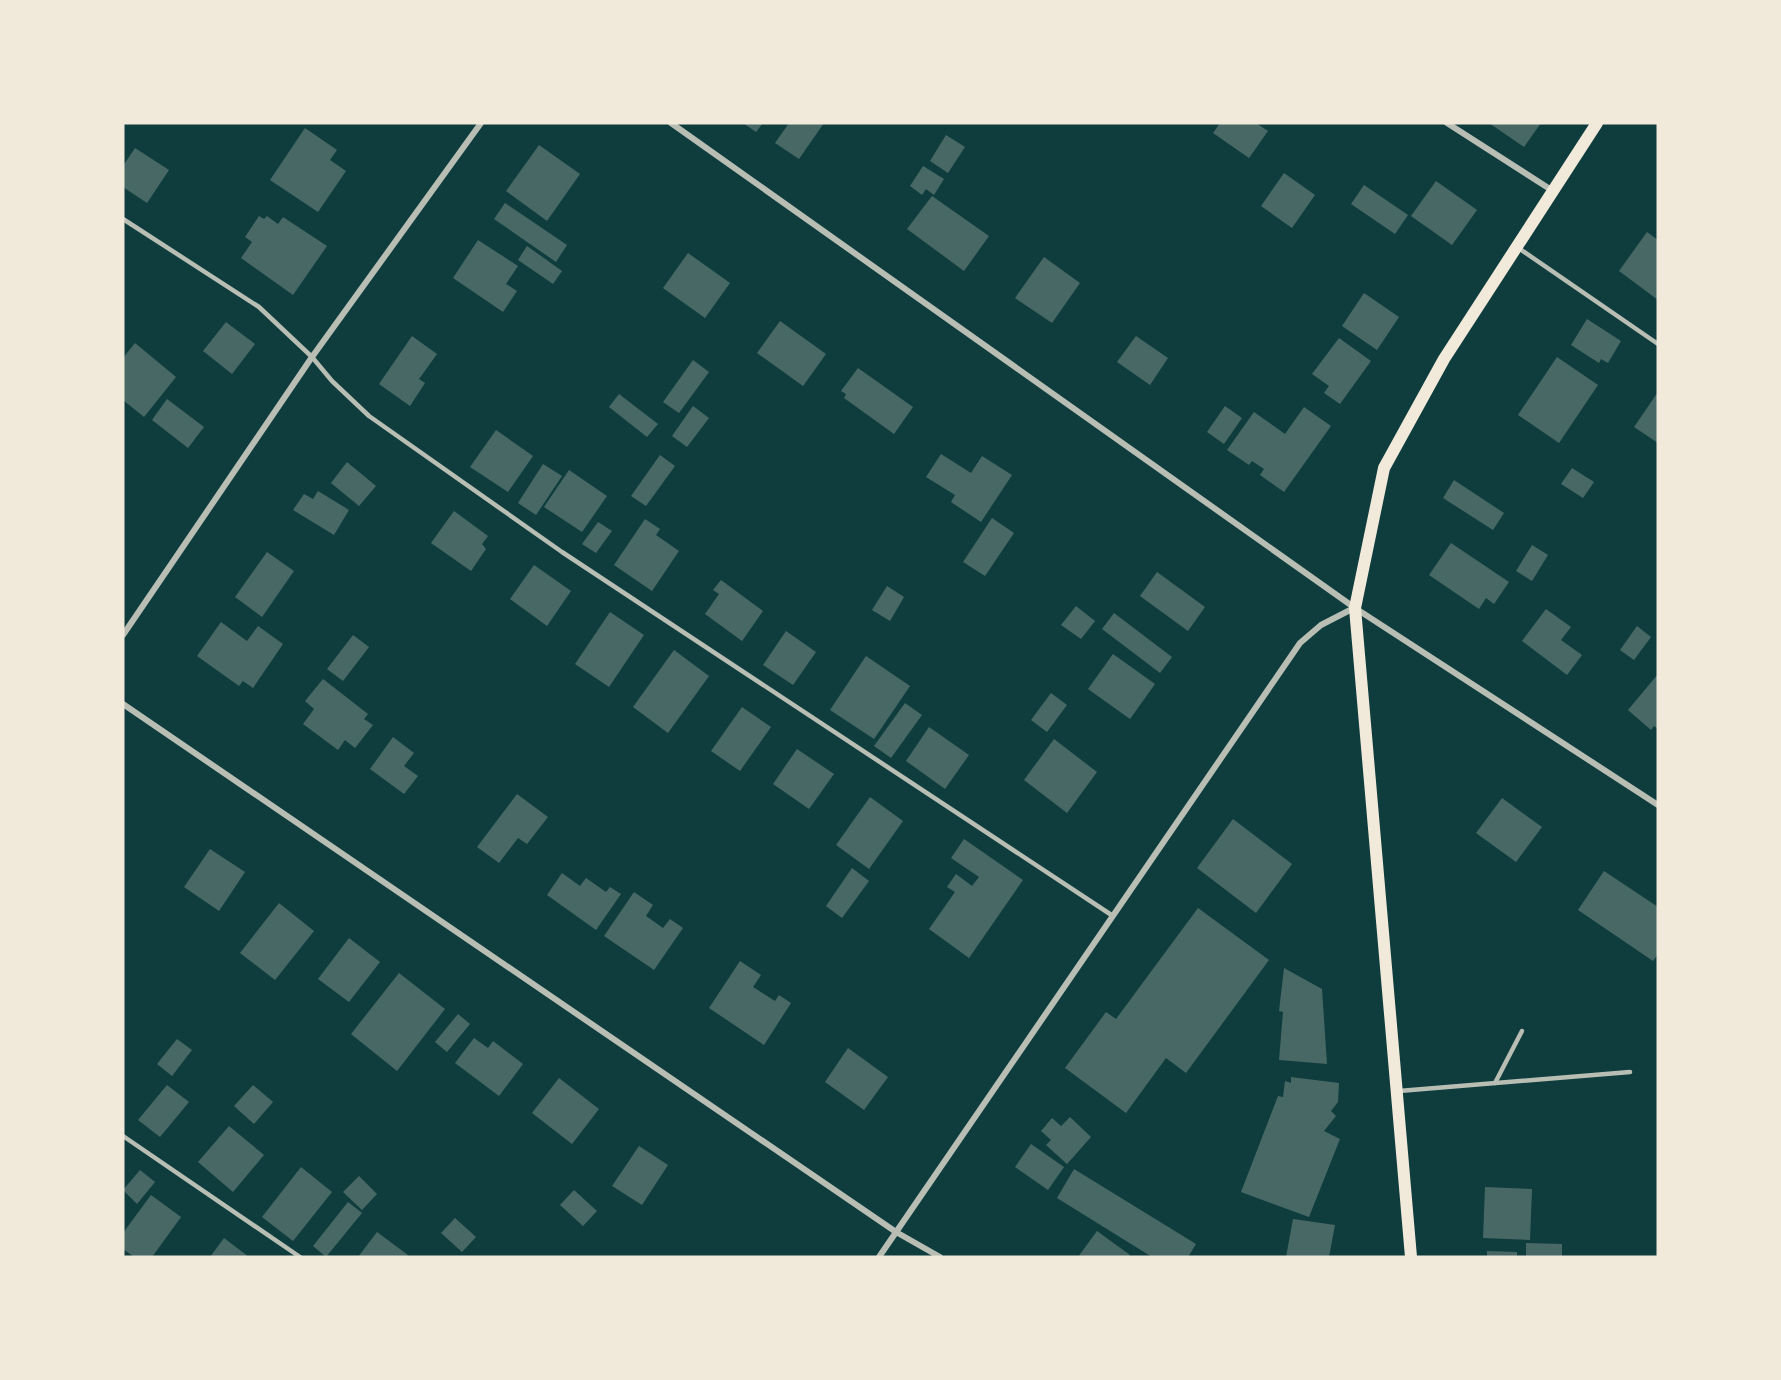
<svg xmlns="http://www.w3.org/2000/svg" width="1781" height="1380" viewBox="0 0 1781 1380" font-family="'Golos Text',sans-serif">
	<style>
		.building { fill: #486865 }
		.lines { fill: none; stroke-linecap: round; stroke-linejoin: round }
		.service { stroke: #b8beb3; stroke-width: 4.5 }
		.minor { stroke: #b8beb3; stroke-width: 6 }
		.secondary { stroke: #f1e9da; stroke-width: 12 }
	</style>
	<rect width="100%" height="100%" fill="#0f3d3e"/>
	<g class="building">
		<path d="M743,123H763L756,132Z"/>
		<path d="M789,123H824L799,159L775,143Z"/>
		<path d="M1220,123H1256L1268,131L1249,158L1213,133Z"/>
		<path d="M1489,123H1541L1524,147Z"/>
		<path d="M305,128L337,150L330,160L346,171L318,212L270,180Z"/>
		<path d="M946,135L965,147L948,173L930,161Z"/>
		<path d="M539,145L580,174L547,221L506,191Z"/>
		<path d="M135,148L169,170L147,203L123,187V166Z"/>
		<path d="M923,166L944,179L934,195L926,189L922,195L910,186Z"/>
		<path d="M1284,173L1315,195L1292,228L1261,206Z"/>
		<path d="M1436,181L1477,210L1452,245L1411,216Z"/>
		<path d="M1364,185L1408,215L1395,234L1351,204Z"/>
		<path d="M932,196L989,236L964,271L907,229Z"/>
		<path d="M505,203L567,245L556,262L494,219Z"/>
		<path d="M259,216L264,219L267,216L278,224L283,217L327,246L293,295L241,258L252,242L245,237Z"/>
		<path d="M1647,232L1658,240V300L1619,271Z"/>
		<path d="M478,240L518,266L506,284L517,291L503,312L453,278Z"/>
		<path d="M527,246L562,271L553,284L518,260Z"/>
		<path d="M688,253L730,283L705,318L663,288Z"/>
		<path d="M1044,257L1080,283L1052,323L1015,298Z"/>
		<path d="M1364,293L1399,317L1377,350L1342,326Z"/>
		<path d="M1587,319L1621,341L1608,363L1601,359L1599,363L1571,345Z"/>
		<path d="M780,321L826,354L803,386L757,353Z"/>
		<path d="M226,322L255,344L232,374L203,351Z"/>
		<path d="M412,336L437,354L419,379L425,383L410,406L379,384Z"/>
		<path d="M1136,336L1168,358L1150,385L1117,362Z"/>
		<path d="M1339,338L1371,361L1340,404L1324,393L1329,386L1312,374Z"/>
		<path d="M135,343L176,377L144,417L123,400V358Z"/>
		<path d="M1557,357L1598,385L1559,443L1518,415Z"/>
		<path d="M693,360L709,372L679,413L663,402Z"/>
		<path d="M858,368L913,407L894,434L844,398L846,394L841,391Z"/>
		<path d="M1658,392V443L1634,427Z"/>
		<path d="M619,394L658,424L647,437L609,407Z"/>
		<path d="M167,399L204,427L188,448L152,420Z"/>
		<path d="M693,406L709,418L687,447L672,436Z"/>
		<path d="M1225,406L1242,418L1224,444L1207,432Z"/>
		<path d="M1304,407L1331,426L1284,492L1260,475L1264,469L1252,461L1249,465L1227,450L1254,412L1285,434Z"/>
		<path d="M496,430L533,456L508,492L470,467Z"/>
		<path d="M941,454L971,473L982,456L1012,475L981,522L951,502L955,495L926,477Z"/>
		<path d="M660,455L675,466L646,506L631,496Z"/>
		<path d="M347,462L376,486L359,506L331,483Z"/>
		<path d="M543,464L562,476L536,515L518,503Z"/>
		<path d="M1572,468L1594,482L1583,498L1561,484Z"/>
		<path d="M569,470L607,496L582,532L544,507Z"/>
		<path d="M1454,480L1504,513L1493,530L1443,498Z"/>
		<path d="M318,491L349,510L334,535L293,510L304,494L313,499Z"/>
		<path d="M454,511L488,536L482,544L486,549L471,571L431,543Z"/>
		<path d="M992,518L1014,533L985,576L963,562Z"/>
		<path d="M645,519L660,529L656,535L679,551L652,591L614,565Z"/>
		<path d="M598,522L612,531L596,553L582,544Z"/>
		<path d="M1451,543L1509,582L1494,604L1486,598L1479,609L1429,575Z"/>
		<path d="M1532,545L1548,555L1532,581L1516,571Z"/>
		<path d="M267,552L294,571L262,617L235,597Z"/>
		<path d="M534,565L571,591L547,626L510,599Z"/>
		<path d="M1157,572L1205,607L1188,631L1140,596Z"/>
		<path d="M721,580L763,611L742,641L705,614L719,594L713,590Z"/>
		<path d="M887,586L904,597L890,621L872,610Z"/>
		<path d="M1076,606L1095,621L1081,639L1061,625Z"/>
		<path d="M1546,609L1571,627L1561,640L1582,655L1567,675L1522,641Z"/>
		<path d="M610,612L644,635L609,687L575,664Z"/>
		<path d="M1114,613L1172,657L1160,673L1102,629Z"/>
		<path d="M221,622L247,641L258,626L283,644L253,688L243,681L239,686L197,656Z"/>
		<path d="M1637,626L1651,637L1634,660L1620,650Z"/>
		<path d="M786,631L816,652L793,685L763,665Z"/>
		<path d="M353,635L369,647L343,681L327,669Z"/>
		<path d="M674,650L709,676L668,733L633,707Z"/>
		<path d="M1113,654L1155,684L1130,719L1088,689Z"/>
		<path d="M866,656L910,686L874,739L830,710Z"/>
		<path d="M1658,674V729L1654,726L1651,730L1628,710Z"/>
		<path d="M323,679L368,714L364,719L373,725L355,748L345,740L338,750L303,724L314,709L305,701Z"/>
		<path d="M1051,693L1067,705L1047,732L1031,720Z"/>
		<path d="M905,703L922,715L891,758L874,746Z"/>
		<path d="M742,707L771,727L740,771L711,751Z"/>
		<path d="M929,727L969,755L945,789L906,761Z"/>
		<path d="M393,737L414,753L404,766L418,776L404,794L370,769Z"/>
		<path d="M1054,739L1097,772L1067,813L1024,780Z"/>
		<path d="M797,749L834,774L809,809L773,784Z"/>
		<path d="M517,794L548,817L527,844L518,838L499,863L477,847Z"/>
		<path d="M870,797L903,821L869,869L836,845Z"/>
		<path d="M1502,798L1542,827L1516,862L1476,833Z"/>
		<path d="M1233,819L1292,864L1256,913L1197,868Z"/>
		<path d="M964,839L1023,880L969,958L929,929L955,892L947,887L956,874L972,886L979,877L951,858Z"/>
		<path d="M210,849L245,872L219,911L184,887Z"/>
		<path d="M852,868L869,881L842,918L826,906Z"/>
		<path d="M1604,871L1658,907V954L1653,961L1578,910Z"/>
		<path d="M562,873L580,886L586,878L606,892L610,887L621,894L596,930L547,895Z"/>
		<path d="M634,892L653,905L646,916L663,928L670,919L683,928L654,970L604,936Z"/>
		<path d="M279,903L314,931L275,980L240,953Z"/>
		<path d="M1198,908L1269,960L1186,1073L1166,1058L1126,1113L1065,1068L1106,1012L1116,1019Z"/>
		<path d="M349,938L380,962L349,1002L318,979Z"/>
		<path d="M740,961L761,975L753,987L775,1001L779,995L791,1003L764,1045L709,1008Z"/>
		<path d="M1284,968L1322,989L1327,1064L1279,1060L1283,1012L1279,1011Z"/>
		<path d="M399,973L445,1009L397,1071L351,1034Z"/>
		<path d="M458,1014L470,1024L447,1052L435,1042Z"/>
		<path d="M474,1038L488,1048L493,1041L523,1064L499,1096L455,1063Z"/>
		<path d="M177,1039L192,1050L172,1076L157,1064Z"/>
		<path d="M848,1048L888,1077L864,1110L825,1082Z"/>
		<path d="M1291,1077L1339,1083L1338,1102L1331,1111L1336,1116L1324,1131L1340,1139L1309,1217L1241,1192L1278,1096L1283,1097L1285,1081L1291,1083Z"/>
		<path d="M559,1078L599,1109L572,1144L532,1113Z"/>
		<path d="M167,1085L189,1102L160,1137L138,1120Z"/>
		<path d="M253,1085L273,1102L254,1124L234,1106Z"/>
		<path d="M1070,1117L1091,1137L1067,1164L1046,1145L1051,1140L1041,1131L1052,1118L1061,1126Z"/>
		<path d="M229,1126L264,1155L233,1192L198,1162Z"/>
		<path d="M1031,1144L1064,1167L1048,1190L1015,1167Z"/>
		<path d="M639,1146L668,1165L642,1205L612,1186Z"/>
		<path d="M301,1167L332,1192L293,1241L262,1217Z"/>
		<path d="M1074,1169L1196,1244L1188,1257H1152L1057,1198Z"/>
		<path d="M140,1170L155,1182L137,1204L123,1190Z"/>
		<path d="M359,1176L377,1194L362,1210L343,1192Z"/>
		<path d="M1485,1187L1532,1189L1530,1240L1483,1238Z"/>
		<path d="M574,1190L597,1211L583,1226L560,1205Z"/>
		<path d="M151,1195L181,1217L152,1257H134L123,1249V1233Z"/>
		<path d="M348,1202L362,1213L326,1257L313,1246Z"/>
		<path d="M455,1218L476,1237L462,1252L441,1233Z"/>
		<path d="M1293,1219L1335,1225L1329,1257H1286Z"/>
		<path d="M1097,1231L1130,1255L1129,1257H1078Z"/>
		<path d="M377,1232L408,1255L407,1257H358Z"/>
		<path d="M224,1238L249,1257H210Z"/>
		<path d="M1526,1243L1562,1244V1257H1526Z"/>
		<path d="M1487,1251L1517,1252V1257H1487Z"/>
	</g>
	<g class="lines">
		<g class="service">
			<path d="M123,219L259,307L312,357L332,381L369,416L562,552L1113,916"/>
			<path d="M1517,247L1658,344"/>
			<path d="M1495,1083L1522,1031"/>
			<path d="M1399,1091L1630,1072"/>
			<path d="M123,1136L300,1257"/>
		</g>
		<g class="minor">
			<path d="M671,123L1355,608L1658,805"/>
			<path d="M1447,123L1553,191"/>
			<path d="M123,635L312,357L481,123"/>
			<path d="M123,704L896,1232L940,1257"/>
			<path d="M879,1257L1300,643L1321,625L1354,608"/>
		</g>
		<path class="secondary" d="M1411,1257L1355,608L1384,468L1444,359L1597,123"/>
	</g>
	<rect width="1781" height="1380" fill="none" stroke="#f1e9da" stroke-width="249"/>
</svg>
